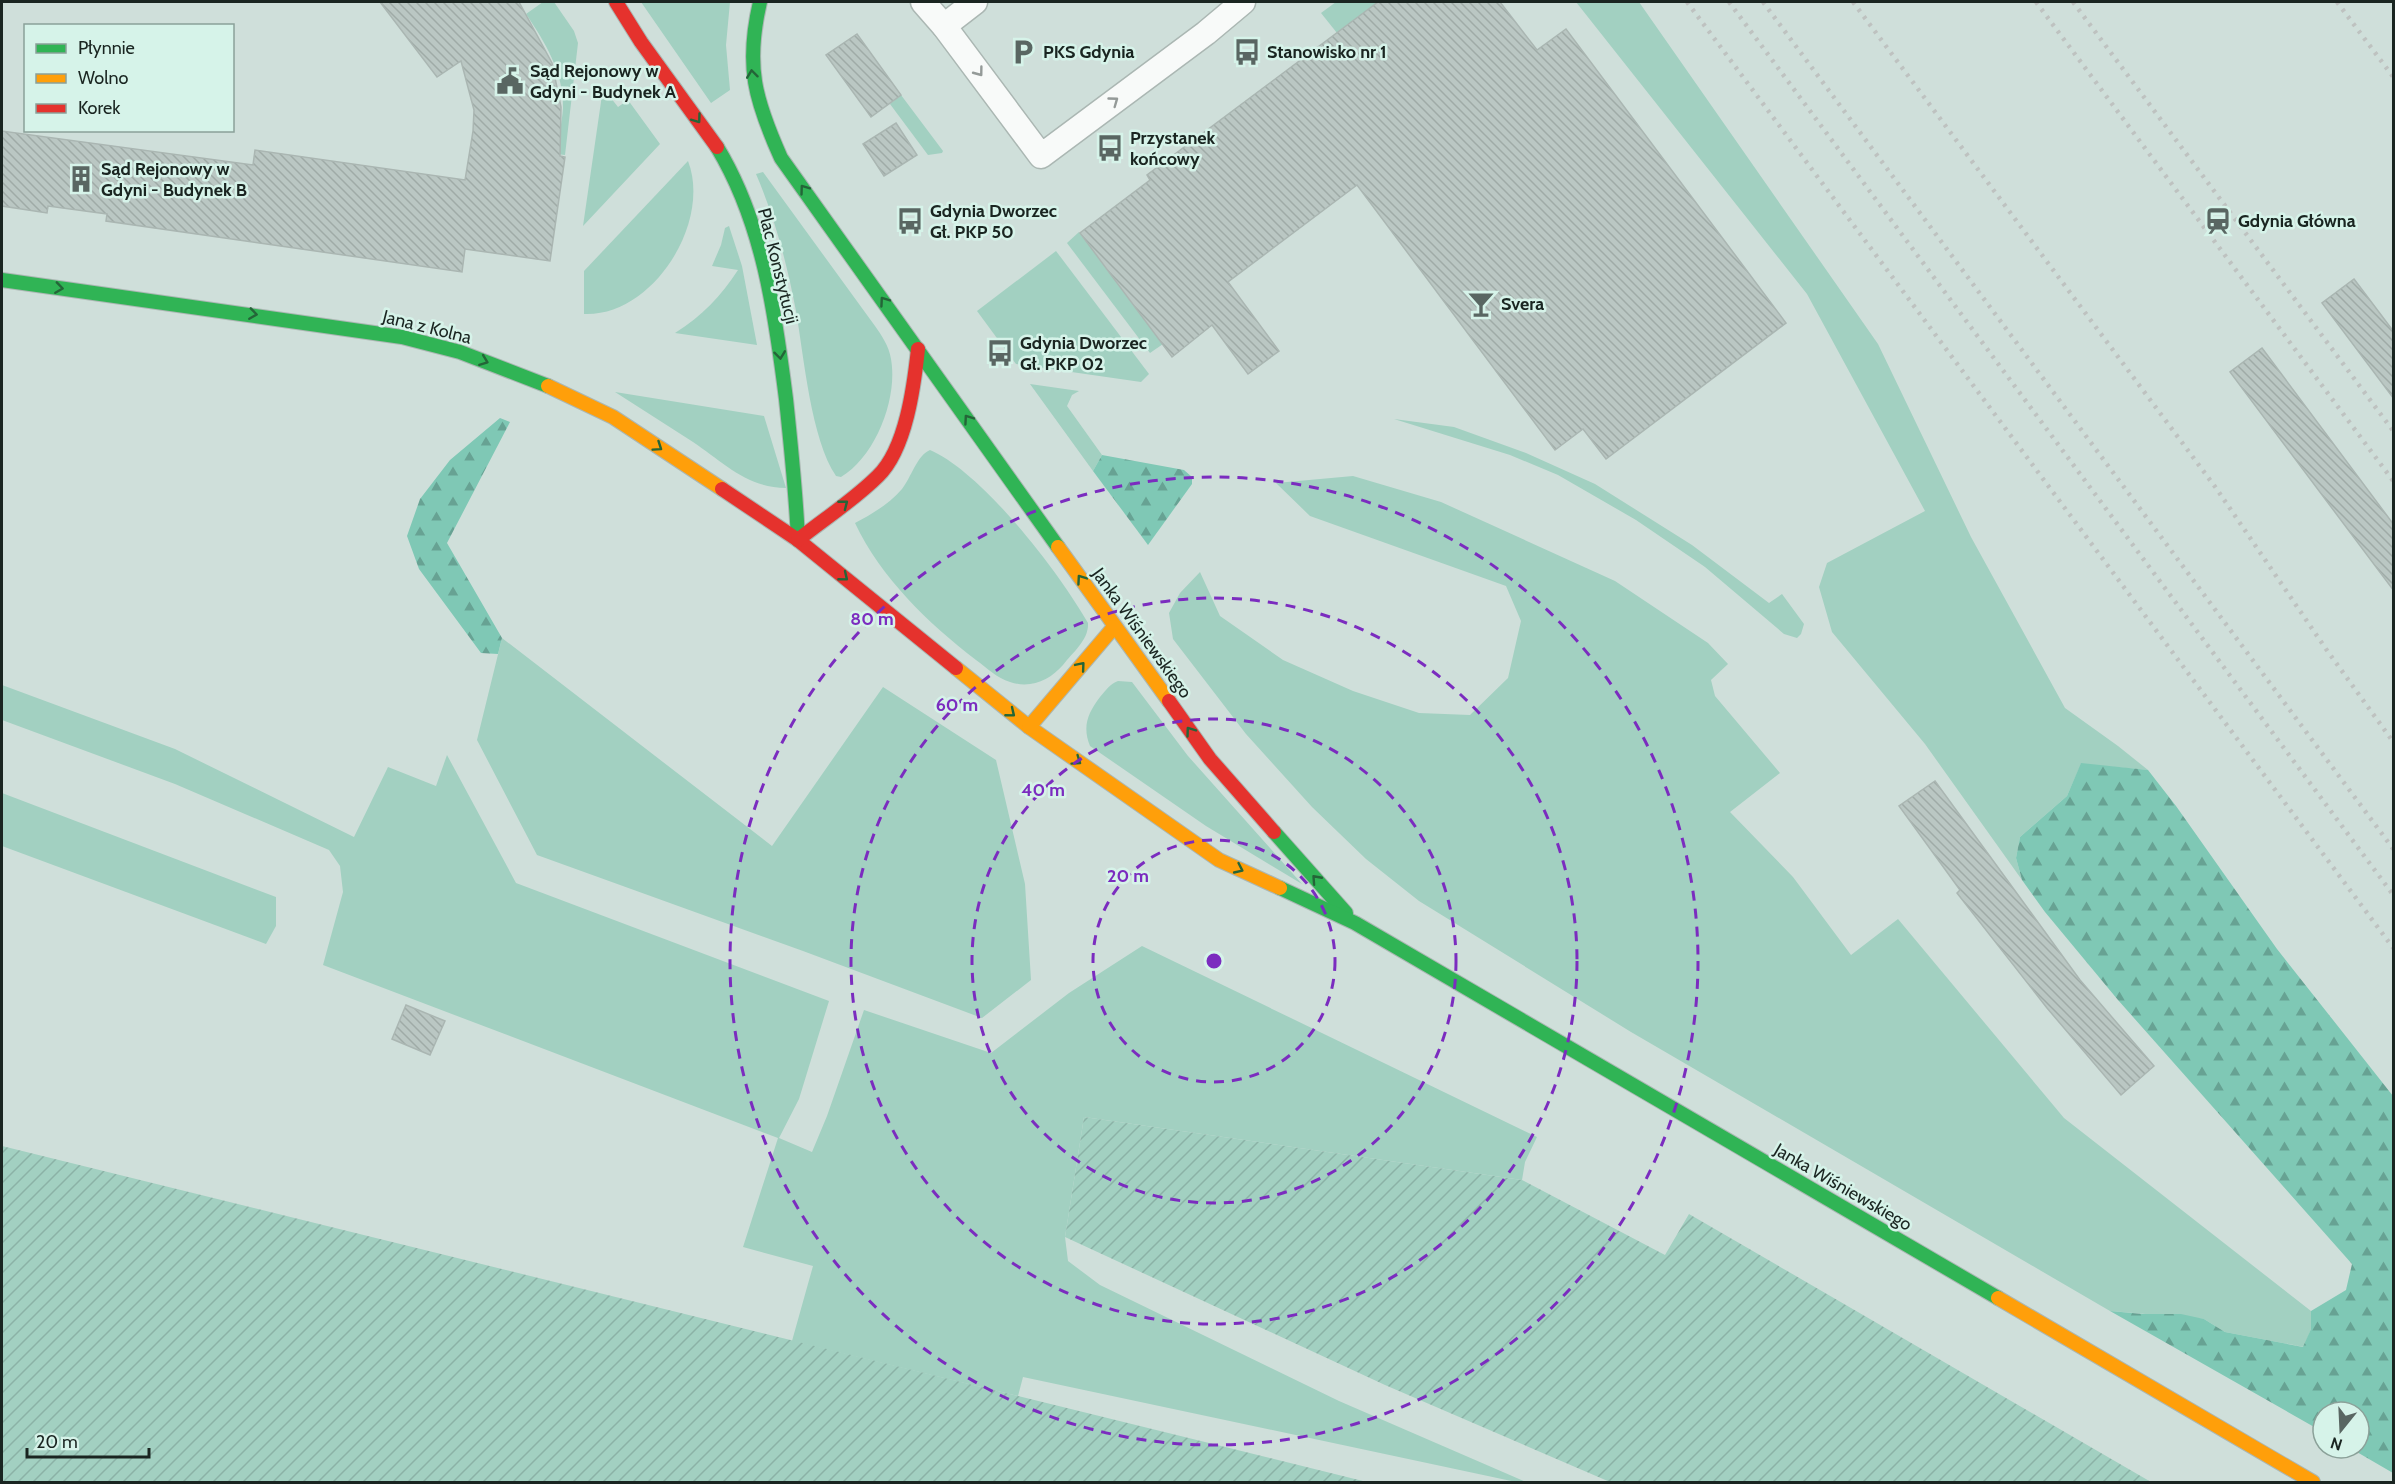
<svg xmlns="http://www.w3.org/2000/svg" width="2395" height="1484" viewBox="0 0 2395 1484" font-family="Cabin,sans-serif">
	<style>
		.grass { fill: #a2d0c1 }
		.forest { fill: url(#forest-firs) }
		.garden { fill: url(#garden-furrows) }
		.building { fill: url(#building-back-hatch); stroke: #aab6b2; stroke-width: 1.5 }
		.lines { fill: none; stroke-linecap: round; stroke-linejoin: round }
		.lane-casing { stroke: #abb7b3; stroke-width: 27 }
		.fast-casing { stroke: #abb7b3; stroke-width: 16 }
		.slow-casing { stroke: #abb7b3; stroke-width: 16 }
		.jam-casing { stroke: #abb7b3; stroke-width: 16 }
		.lane { stroke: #f8faf9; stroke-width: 24 }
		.fast { stroke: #30b455; stroke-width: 14 }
		.slow { stroke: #ff9f0a; stroke-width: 14 }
		.jam { stroke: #e5322d; stroke-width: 14 }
		.rail { stroke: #bec2c0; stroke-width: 4.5; stroke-dasharray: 3 6; stroke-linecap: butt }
		.oneway { stroke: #949a98 }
		.oneway2 { stroke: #246538 }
		.ring { fill: none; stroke: #7b2cbf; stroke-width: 3; stroke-dasharray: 10 8 }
		.labels { text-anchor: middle; stroke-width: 5; stroke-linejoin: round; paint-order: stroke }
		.poi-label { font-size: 18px; font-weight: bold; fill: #1a2521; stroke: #d6f3e9; text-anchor: start }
		.street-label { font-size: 18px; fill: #1a2521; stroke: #d6f3e9 }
		.centre { fill: #7b2cbf; stroke: #d6f3e9; stroke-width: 3 }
		.ring-label { font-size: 18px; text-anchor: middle; font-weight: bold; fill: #7b2cbf; stroke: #d6f3e9; stroke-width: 5; stroke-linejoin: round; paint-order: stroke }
	</style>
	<defs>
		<pattern id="forest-firs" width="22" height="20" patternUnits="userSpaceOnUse" patternTransform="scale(1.5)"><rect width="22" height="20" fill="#7fc8b5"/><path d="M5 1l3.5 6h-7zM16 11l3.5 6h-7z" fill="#67a293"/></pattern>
		<pattern id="garden-furrows" width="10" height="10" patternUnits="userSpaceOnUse" patternTransform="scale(1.5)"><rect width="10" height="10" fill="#a2d0c1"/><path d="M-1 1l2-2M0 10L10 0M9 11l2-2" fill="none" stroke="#8bb2a6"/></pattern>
		<pattern id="building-back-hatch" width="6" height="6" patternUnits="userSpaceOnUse" patternTransform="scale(1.5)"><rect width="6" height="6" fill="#bac7c3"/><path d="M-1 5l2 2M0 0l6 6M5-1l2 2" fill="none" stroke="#9faba7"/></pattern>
	</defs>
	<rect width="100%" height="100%" fill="#cfdfda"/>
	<g class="grass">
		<path d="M543,2H554L574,31L578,43L565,155L556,154C558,139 562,123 563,108C564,73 545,42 526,14Z"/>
		<path d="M641,2H730L726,45L730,90L711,103Z"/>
		<path d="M1336,2H1378L1337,33L1321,13Z"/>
		<path d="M1576,2H1639L1878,344L1971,537L2065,708L2118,746L2148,770L2081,764L2067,796L2020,837L2016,858L2022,880L1925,744L1832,632L1819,587L1827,563L1925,511L1807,294Z"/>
		<path d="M603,88L618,107L628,100L660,144L583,226Z"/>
		<path d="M901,95L943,151L942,153L928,155L890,104Z"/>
		<path d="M688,161C712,223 652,317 584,314V271Z"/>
		<path d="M763,172L875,326C882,336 889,346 891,359C898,398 876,456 841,477L836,476C811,439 804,357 796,311C787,264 775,218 756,174Z"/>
		<path d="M729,226L742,266L757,345L675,333C702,316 721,296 738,270L712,266L721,245L725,228Z"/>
		<path d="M1079,232L1163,344L1150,353L1067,243Z"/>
		<path d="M1056,251L1149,374L1141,382L1016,364L977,311Z"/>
		<path d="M1030,384L1079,391L1072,395L1067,406L1102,455L1093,471Z"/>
		<path d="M615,392L764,416L786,488C747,488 723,462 693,442C667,425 641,409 615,392Z"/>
		<path d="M1394,419L1454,427L1526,453L1595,484L1692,545L1769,603L1782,594L1804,624L1801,634L1797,638L1784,634L1705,567L1636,520L1558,475L1510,455Z"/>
		<path d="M930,450C983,473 1059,572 1088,623C1089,640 1073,652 1063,665C1050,680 1031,689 1010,682C997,678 987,668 976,660C928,623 881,578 855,523C872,514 889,504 902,489C911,478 917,455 930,450Z"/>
		<path d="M1353,476L1441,502L1615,581L1708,643L1728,664L1711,680L1715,696L1780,773L1730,812L1793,877L1851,955L1898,919L2064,1118L2311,1311V1329L2304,1347L2225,1332L2204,1319L2110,1311L1631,1032L1419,901L1366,859L1312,807L1246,734L1173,639L1169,613L1180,593L1200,572L1220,616L1283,660L1353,691L1419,713L1470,715L1508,678L1521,621L1506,586L1310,516L1276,483Z"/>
		<path d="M502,638L772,846L883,687L996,760L1025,884L1031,980L982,1018L803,951L537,855L477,740Z"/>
		<path d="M1118,681L1132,682L1188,756L1302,884L1206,826L1090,746C1082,726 1088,713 1100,697C1106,690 1110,684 1118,681Z"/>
		<path d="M2,685L175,749L354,837L388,767L436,786L447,755L516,883L829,1001L799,1099L779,1138L812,1152L827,1116L864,1010L991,1053L1069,993L1142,946L1537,1137L1525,1162L1522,1180L1084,1117L1065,1237L1068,1261L1100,1285L1339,1401L1526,1482H1516L1023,1377L1018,1396L792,1341L813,1266L743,1247L778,1138L323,965L343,892L340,866L329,850L175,784L2,720Z"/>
		<path d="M2,793L276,897V926L266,944L2,846Z"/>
	</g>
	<g class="forest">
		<path d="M500,418L510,422L447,543L502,638L498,654L481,653L419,569L407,536L420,499L450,460Z"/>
		<path d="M1102,455L1184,470L1192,477V484L1148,545L1093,471Z"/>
		<path d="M2081,763L2148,770L2176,806L2277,949L2393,1096V1473L2350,1448H2359V1412H2323V1432L2110,1311L2143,1314H2181L2204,1319L2225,1332L2303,1347L2311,1329V1311L2346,1290L2352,1264L2118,1000L2045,912L2022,880L2016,858L2020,837L2067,796Z"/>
	</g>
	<g class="garden">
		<path d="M1084,1117L1522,1180L1665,1255L1689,1214L2151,1482H1610L1385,1385L1065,1237Z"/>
		<path d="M2,1146L1367,1482H2Z"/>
	</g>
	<g class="building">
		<path d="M380,2H519L552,63L561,107L560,156L565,157L550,261L465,249L462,272L106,221L107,214L48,206L47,213L2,206V131L253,165L255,150L465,180L473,131L474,110L461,61L437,77Z"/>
		<path d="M1378,2H1500L1537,50L1566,29L1786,323L1606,459L1583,429L1555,450L1357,185L1228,282L1279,351L1248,374L1212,325L1172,357L1080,233L1150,180L1147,175Z"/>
		<path d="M857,34L901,95L871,117L826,55Z"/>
		<path d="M896,123L917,155L884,176L863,144Z"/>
		<path d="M2354,279L2394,332V399L2322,303Z"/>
		<path d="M2262,348L2394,525V591L2230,372Z"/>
		<path d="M1935,781L2080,980L2154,1066L2121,1095L2047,1008L1957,893L1960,890L1899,806Z"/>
		<path d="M406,1005L445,1021L430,1055L392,1039Z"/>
	</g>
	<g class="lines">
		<defs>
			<g id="lane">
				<path d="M923,2L944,26L1041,156L1206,33L1243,2"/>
				<path d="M944,26L975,2"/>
			</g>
			<g id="fast">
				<path d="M760,2C745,66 755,100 781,158L1058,547"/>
				<path d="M717,147C763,223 775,312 786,399C791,446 796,493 798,540"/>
				<path d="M2,280L402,337L460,352L548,386"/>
				<path d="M1274,832L1346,913"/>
				<path d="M1280,888L1355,923L1998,1298"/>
			</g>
			<g id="slow">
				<path d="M548,386L613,417L722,489"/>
				<path d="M1058,547L1169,701"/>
				<path d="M956,668L1029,727L1219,860L1280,888"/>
				<path d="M1029,727L1114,627"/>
				<path d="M1998,1298L2313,1482"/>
			</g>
			<g id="jam">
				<path d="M616,2L641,42L717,147"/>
				<path d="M722,489L798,540L956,668"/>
				<path d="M798,540C824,519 854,500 878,476C906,449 914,386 918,349"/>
				<path d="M1169,701L1210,759L1274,832"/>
			</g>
		</defs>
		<use href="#lane" class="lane-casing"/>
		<use href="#fast" class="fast-casing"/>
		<use href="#slow" class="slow-casing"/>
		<use href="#jam" class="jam-casing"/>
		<use href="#lane" class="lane"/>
		<use href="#fast" class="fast"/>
		<use href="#slow" class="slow"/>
		<use href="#jam" class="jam"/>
		<g class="rail">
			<path d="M1687,2L2394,949"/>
			<path d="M1729,2L2394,896"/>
			<path d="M1763,2L2394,850"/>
			<path d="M1853,2L2216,488L2326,649L2394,743"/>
			<path d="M2036,2L2394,482"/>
			<path d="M2073,2L2394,432"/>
			<path d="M2337,2L2394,78"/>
		</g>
	</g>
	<defs><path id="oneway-chevron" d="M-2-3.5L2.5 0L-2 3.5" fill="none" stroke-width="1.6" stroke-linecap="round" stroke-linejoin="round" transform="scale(1.5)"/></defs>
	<g class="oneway">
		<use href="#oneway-chevron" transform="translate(979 72) rotate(53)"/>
		<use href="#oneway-chevron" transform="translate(1114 101) rotate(-36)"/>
	</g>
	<g class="oneway2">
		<use href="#oneway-chevron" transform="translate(752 74) rotate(-97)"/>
		<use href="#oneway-chevron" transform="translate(697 119) rotate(54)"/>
		<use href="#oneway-chevron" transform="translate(804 189) rotate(-126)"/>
		<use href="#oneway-chevron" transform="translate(59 288) rotate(8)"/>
		<use href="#oneway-chevron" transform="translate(884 301) rotate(-125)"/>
		<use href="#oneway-chevron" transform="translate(253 314) rotate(8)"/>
		<use href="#oneway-chevron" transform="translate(780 355) rotate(83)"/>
		<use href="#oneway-chevron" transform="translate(484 361) rotate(21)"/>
		<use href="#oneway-chevron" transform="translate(968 419) rotate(-125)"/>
		<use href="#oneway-chevron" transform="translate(658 447) rotate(34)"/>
		<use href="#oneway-chevron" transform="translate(844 504) rotate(-38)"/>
		<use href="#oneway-chevron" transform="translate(844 577) rotate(39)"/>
		<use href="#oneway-chevron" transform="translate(1081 579) rotate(-125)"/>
		<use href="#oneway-chevron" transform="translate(1081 666) rotate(-50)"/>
		<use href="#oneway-chevron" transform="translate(1011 713) rotate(39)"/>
		<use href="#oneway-chevron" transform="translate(1190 731) rotate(-126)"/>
		<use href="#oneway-chevron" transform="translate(1077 761) rotate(35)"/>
		<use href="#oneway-chevron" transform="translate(1239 869) rotate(25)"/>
		<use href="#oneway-chevron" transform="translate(1316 879) rotate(-132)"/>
	</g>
	<g class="ring">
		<circle cx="1214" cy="961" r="121"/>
		<circle cx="1214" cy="961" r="242"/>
		<circle cx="1214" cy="961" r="363"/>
		<circle cx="1214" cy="961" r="484"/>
	</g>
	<defs>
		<symbol id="parking-bare" viewBox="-9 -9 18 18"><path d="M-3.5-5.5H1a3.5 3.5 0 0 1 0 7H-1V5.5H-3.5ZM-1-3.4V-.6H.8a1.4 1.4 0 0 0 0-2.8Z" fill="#596662" stroke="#d6f3e9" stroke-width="2.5" paint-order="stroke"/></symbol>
		<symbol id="bus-bare" viewBox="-9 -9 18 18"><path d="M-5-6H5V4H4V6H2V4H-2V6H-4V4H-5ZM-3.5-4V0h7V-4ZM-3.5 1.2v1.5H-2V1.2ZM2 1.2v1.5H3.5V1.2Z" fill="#596662" stroke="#d6f3e9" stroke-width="2.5" paint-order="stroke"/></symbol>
		<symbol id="civic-bare" viewBox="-9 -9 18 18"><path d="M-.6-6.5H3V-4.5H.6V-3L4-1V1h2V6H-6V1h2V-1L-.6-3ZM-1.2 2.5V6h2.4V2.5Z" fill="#596662" stroke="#d6f3e9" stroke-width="2.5" paint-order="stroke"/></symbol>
		<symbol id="building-bare" viewBox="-9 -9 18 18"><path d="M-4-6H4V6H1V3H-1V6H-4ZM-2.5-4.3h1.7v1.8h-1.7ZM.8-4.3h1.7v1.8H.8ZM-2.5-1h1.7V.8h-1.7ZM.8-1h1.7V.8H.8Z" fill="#596662" stroke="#d6f3e9" stroke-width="2.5" paint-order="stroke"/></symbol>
		<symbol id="station-bare" viewBox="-9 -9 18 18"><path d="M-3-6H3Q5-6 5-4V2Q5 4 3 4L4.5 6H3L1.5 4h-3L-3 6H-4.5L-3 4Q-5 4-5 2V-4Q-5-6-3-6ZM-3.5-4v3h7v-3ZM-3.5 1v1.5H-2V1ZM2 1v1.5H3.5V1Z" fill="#596662" stroke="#d6f3e9" stroke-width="2.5" paint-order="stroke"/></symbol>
		<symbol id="bar-bare" viewBox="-9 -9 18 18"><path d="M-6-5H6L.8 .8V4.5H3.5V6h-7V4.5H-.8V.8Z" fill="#596662" stroke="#d6f3e9" stroke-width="2.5" paint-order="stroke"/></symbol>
	</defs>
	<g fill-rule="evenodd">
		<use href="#parking-bare" x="1004" y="33" width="38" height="38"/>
		<use href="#bus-bare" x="1228" y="33" width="38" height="38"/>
		<use href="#civic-bare" x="491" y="62" width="38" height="38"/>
		<use href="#bus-bare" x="1091" y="129" width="38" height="38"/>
		<use href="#building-bare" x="62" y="160" width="38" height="38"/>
		<use href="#bus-bare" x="891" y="202" width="38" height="38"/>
		<use href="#station-bare" x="2199" y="202" width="38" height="38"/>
		<use href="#bar-bare" x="1462" y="285" width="38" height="38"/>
		<use href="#bus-bare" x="981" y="334" width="38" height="38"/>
	</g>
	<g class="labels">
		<g class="poi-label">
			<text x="1043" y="58">PKS Gdynia</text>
			<text x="1267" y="58">Stanowisko nr 1</text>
			<text x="530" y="77">Sąd Rejonowy w<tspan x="530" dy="21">Gdyni - Budynek A</tspan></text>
			<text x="1130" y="144">Przystanek<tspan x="1130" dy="21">końcowy</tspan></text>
			<text x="101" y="175">Sąd Rejonowy w<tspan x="101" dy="21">Gdyni - Budynek B</tspan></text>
			<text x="930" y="217">Gdynia Dworzec<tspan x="930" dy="21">Gł. PKP 50</tspan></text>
			<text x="2238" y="227">Gdynia Główna</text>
			<text x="1501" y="310">Svera</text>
			<text x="1020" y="349">Gdynia Dworzec<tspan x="1020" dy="21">Gł. PKP 02</tspan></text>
		</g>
		<g class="street-label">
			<text transform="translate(778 266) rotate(76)" y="6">Plac Konstytucji</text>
			<text transform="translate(427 327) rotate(14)" y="6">Jana z Kolna</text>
			<text transform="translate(1142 633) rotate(54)" y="6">Janka Wiśniewskiego</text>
			<text transform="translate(1843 1187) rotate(30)" y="6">Janka Wiśniewskiego</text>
		</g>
	</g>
	<circle cx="1214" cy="961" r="9" class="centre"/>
	<g class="ring-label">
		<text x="872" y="625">80 m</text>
		<text x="957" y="711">60 m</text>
		<text x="1043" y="796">40 m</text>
		<text x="1128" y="882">20 m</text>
	</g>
	<rect width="2395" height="1484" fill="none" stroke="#1a2521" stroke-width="6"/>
	<rect x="24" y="24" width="210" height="108" fill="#d6f3e9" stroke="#8ba199" stroke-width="1.5"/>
	<rect x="36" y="44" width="30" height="9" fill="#30b455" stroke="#8ba199" stroke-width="1.5"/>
	<text x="78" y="54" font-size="18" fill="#1a2521">Płynnie</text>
	<rect x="36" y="74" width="30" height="9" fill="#ff9f0a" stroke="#8ba199" stroke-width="1.5"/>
	<text x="78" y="84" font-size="18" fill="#1a2521">Wolno</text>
	<rect x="36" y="104" width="30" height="9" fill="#e5322d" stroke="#8ba199" stroke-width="1.5"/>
	<text x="78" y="114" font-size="18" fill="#1a2521">Korek</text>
	<g transform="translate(2341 1430) rotate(198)"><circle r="28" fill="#d6f3e9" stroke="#8ba199" stroke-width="1.5"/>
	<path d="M0-4.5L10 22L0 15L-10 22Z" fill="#596662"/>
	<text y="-9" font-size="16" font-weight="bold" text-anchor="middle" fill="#1a2521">N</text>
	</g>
	<path d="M27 1448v9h122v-9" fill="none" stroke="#1a2521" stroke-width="3"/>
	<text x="36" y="1448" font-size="18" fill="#1a2521" stroke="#d6f3e9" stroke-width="4.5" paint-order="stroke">20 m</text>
</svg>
